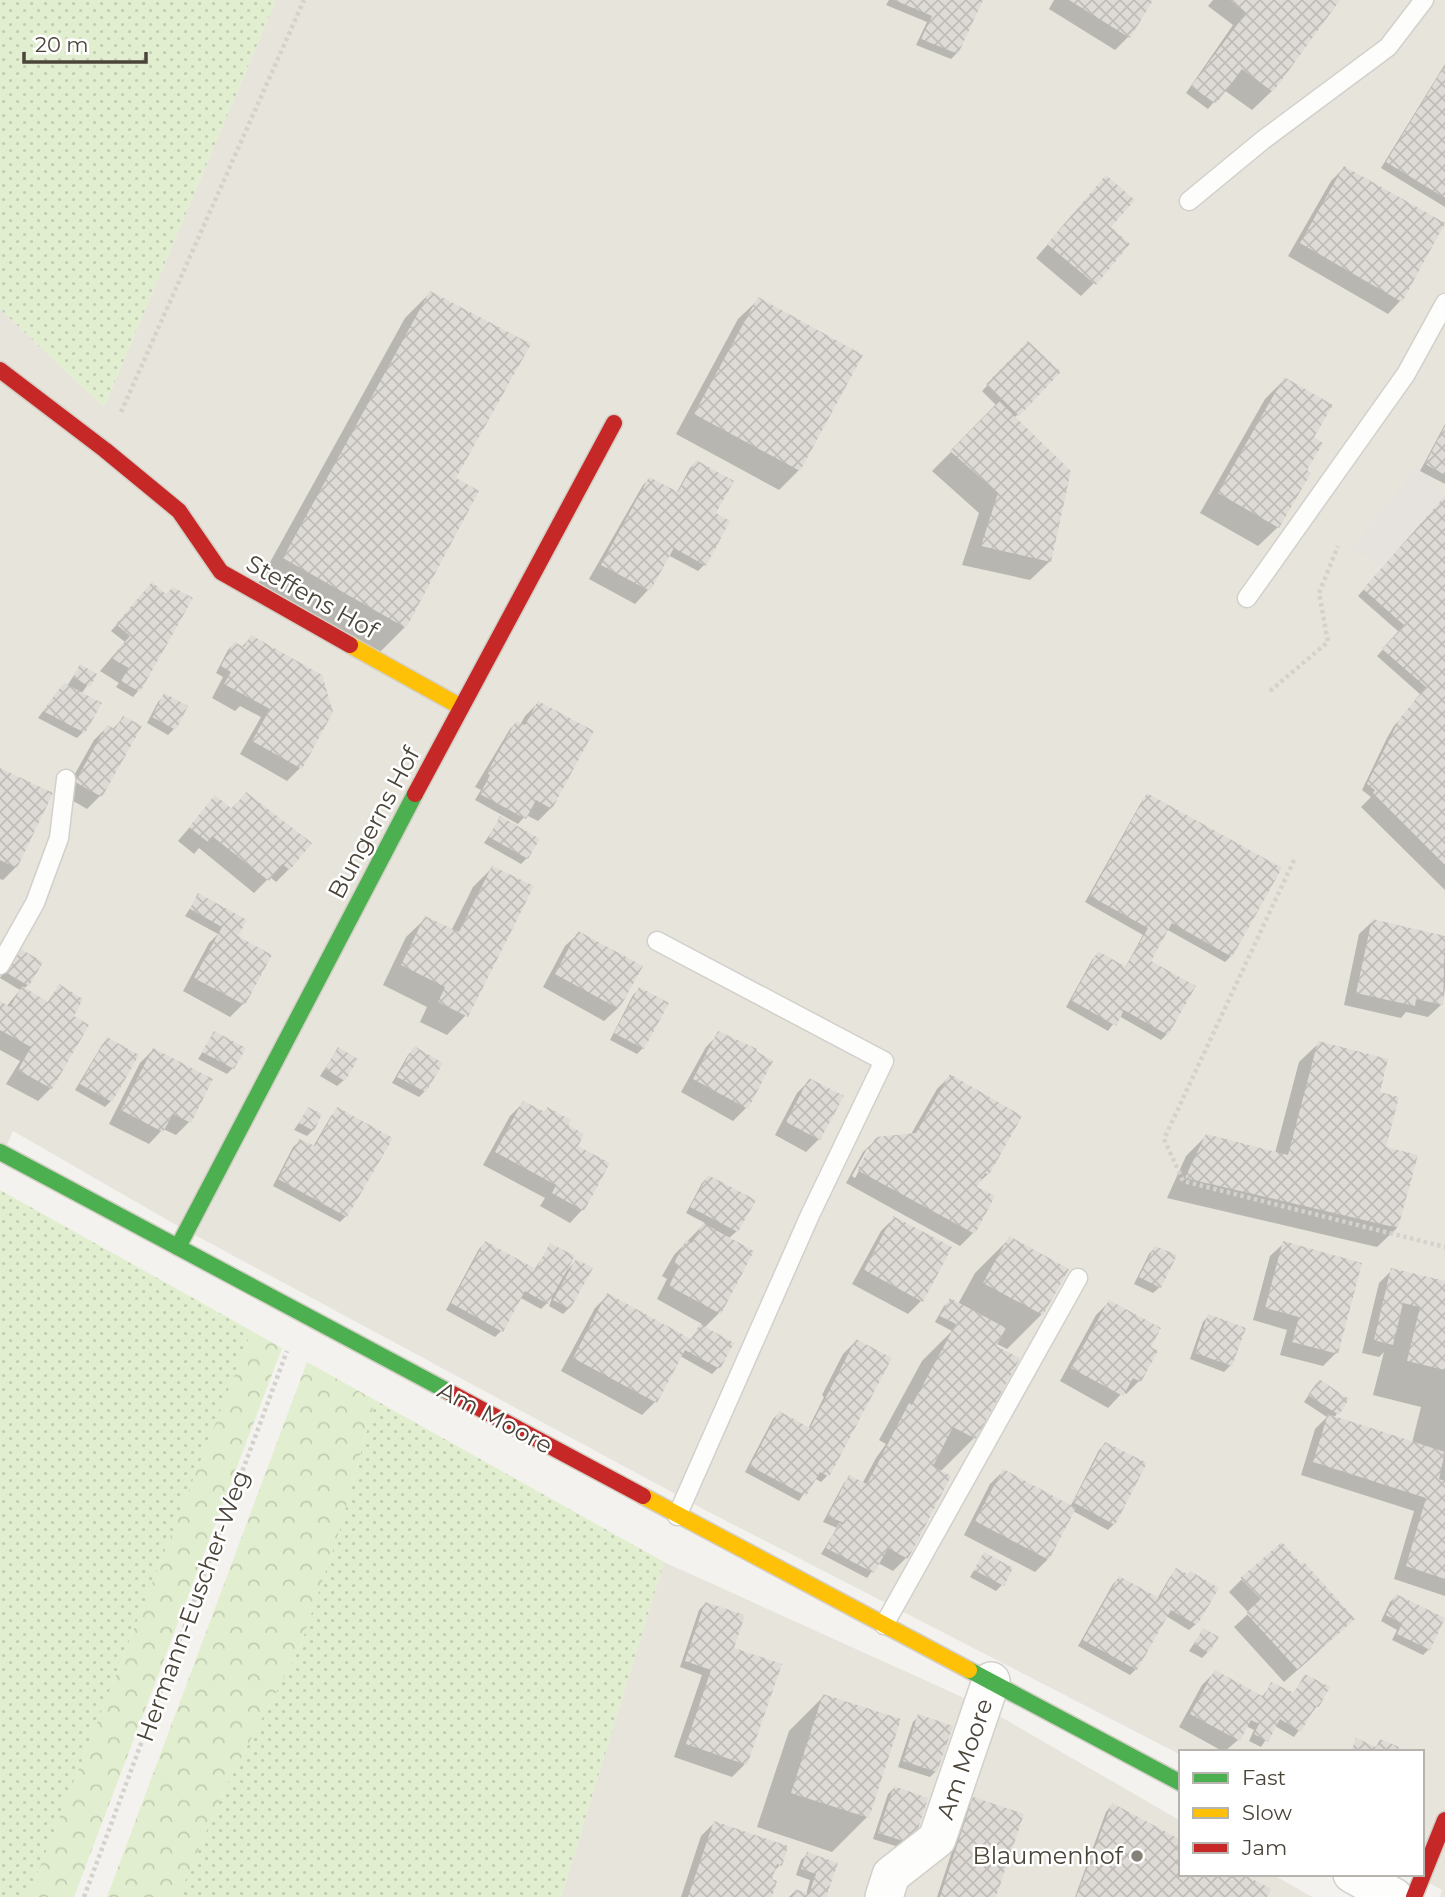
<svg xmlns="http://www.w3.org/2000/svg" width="1445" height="1897" viewBox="0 0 1445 1897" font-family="Montserrat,sans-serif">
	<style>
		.residential { fill: #e7e4dc }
		.grass { fill: url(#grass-dots) }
		.forest { fill: url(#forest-crowns) }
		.parking { fill: #e6e3df }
		.shadow { fill: #0003; fill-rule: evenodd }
		.building { fill: url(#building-cross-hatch) }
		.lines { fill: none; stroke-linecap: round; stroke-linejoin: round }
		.lane-casing { stroke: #d2d0cb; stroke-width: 21 }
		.street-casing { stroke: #d2d0cb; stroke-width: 40 }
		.fast-casing { stroke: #d3cfc5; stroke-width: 19 }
		.slow-casing { stroke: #d3cfc5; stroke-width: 19 }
		.jam-casing { stroke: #d3cfc5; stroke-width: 19 }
		.path { stroke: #d3d2cc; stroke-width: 4.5; stroke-dasharray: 3.5 3.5; stroke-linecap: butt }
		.lane { stroke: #fdfdfc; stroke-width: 18 }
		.street { stroke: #fdfdfc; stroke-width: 37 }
		.fast { stroke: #4caf50; stroke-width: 16 }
		.slow { stroke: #ffc107; stroke-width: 16 }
		.jam { stroke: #c62828; stroke-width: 16 }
		.poi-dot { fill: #868178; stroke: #fff; stroke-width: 2.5 }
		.labels { text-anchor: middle; stroke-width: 5; stroke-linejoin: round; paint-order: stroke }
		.street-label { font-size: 24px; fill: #4b4439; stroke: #fff }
		.poi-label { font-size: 24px; fill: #4b4439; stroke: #fff; text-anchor: end }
	</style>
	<defs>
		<pattern id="grass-dots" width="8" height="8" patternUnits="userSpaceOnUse" patternTransform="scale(1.75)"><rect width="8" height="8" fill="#e1eecf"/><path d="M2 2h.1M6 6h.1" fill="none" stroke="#c3cdb2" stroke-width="1.8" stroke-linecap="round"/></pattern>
		<pattern id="forest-crowns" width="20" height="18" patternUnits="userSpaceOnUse" patternTransform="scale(1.75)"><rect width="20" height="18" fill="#e1eecf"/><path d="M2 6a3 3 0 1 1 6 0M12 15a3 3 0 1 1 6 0" fill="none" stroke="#c3cdb2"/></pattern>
		<pattern id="building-cross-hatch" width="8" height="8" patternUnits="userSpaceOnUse" patternTransform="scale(1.75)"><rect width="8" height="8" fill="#dedbd6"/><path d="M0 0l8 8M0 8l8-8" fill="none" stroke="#c0bdb8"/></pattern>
	</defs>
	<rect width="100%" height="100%" fill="#f4f2ee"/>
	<g class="residential">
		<path d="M276,0H1445V1897H1440L1442,1890L1412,1874H1422V1752H1181V1755L705,1510L169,1221L13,1131L0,1160V309L104,407Z"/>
		<path d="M664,1562L982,1706L1181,1821V1874H1272L1312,1897H561Z"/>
	</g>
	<g class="grass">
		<path d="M0,0H276L104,407L0,309Z"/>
		<path d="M0,1190L252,1331L28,1897H0Z"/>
		<path d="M375,1400L664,1562L561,1897H178L224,1790L300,1647L340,1529Z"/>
	</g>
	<g class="forest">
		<path d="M252,1331L282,1348L74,1897H28Z"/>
		<path d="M307,1362L375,1400L340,1529L300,1647L224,1790L178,1897H107Z"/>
	</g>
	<path class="parking" d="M1419,466L1445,497L1384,567L1351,549Z"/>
	<g class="shadow">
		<path d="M889,0H981L957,53L951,59L916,45L927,22L886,5Z"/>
		<path d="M1054,0H1151L1128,37L1115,50L1049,9Z"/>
		<path d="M1213,0H1338L1272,91L1252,110L1224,90L1208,109L1186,93L1233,25L1208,6Z"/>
		<path d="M1445,64V207L1381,168Z"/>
		<path d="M1344,168L1444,225L1401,300L1388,314L1288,256L1331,181Z"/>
		<path d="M1106,177L1094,283L1081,296L1036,258Z"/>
		<path d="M430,293L454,478L405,627L380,652L258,584L405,318Z"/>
		<path d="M758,300L861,356L799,470L779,490L676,434L738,319Z"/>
		<path d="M1028,343L1059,372L1014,418L1050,561L1030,580L962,565L979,513L932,471L997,406L982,391Z"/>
		<path d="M1285,379L1312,438L1278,527L1258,546L1200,513L1265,399Z"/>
		<path d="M1445,424V484L1420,471Z"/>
		<path d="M696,462L714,514L704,565L698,571L668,555L648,590L635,604L589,579L643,485L649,479L676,494L690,468Z"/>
		<path d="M1445,497V890L1361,807L1371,797L1362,790L1387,738L1394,726L1421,695L1377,656L1399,632L1358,596Z"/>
		<path d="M147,591L139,690L133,697L116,687L119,683L100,671L125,642L111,631Z"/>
		<path d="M251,637L300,768L287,781L240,754L261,717L240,706L235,711L212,698L223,677L216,673L228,650L234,644L241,648Z"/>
		<path d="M80,666L95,675L81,694L83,732L77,738L38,718L58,691L64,685L67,686Z"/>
		<path d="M164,696L174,729L168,735L147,723L158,702Z"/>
		<path d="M538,703L592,732L551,808L538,821L526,815L518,824L475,800L481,790L475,787L510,729L516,723L520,725L525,716Z"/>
		<path d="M123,718L100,796L87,809L63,795L94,740L107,727L112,730Z"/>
		<path d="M0,770L16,867L3,880L0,879Z"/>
		<path d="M246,794L289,869L276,882L270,877L254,893L199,848L194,854L178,841L215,797L230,810Z"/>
		<path d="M1148,795L1231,956L1225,962L1166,929L1148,961L1167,1034L1161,1040L1119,1016L1108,1031L1066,1007L1092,960L1098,953L1125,968L1143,935L1085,902L1142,801Z"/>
		<path d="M501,818L527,858L521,864L484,843Z"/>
		<path d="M492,868L466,1015L447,1035L420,1022L427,1007L383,985L406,937L426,918L451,931L473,887Z"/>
		<path d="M199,895L235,936L270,956L243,1004L230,1017L183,991L209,943L218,934L185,916Z"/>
		<path d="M1373,921L1445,938V989L1442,1004L1428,1017L1406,1012L1401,1018L1344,1005L1359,934Z"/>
		<path d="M579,933L618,1008L604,1021L543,987L565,946Z"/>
		<path d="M13,956L28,985L23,989L47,1003L59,987L72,1015L51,1088L38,1101L6,1084L20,1061L0,1050V1003L6,1007L20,990L0,978Z"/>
		<path d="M639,989L643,1048L637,1054L610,1040L633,995Z"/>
		<path d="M214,1034L233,1068L227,1074L198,1059Z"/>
		<path d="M719,1034L746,1108L733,1121L681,1092L706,1047Z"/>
		<path d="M108,1039L111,1101L105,1107L75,1090L102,1045Z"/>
		<path d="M1319,1043L1378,1093L1397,1228L1377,1247L1167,1198L1186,1156L1206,1136L1275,1153L1299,1062Z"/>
		<path d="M338,1049L344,1080L337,1086L320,1076Z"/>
		<path d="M414,1049L440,1063L425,1091L419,1097L392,1083L408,1055Z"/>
		<path d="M153,1050L211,1080L189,1122L176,1135L163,1129L149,1144L109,1124L140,1063Z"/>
		<path d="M950,1076L988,1174L974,1187L993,1197L973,1233L960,1246L846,1183L863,1152L877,1139L910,1136L937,1089ZM867,1149H871L855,1178L852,1176Z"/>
		<path d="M810,1080L819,1139L806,1152L775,1135L797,1093Z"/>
		<path d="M523,1103L543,1113L548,1109L565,1126L575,1147L583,1209L570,1223L540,1206L545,1198L483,1165L510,1116Z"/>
		<path d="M308,1109L313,1130L307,1136L294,1130Z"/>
		<path d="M337,1110L346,1216L340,1222L273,1186L293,1147L300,1141L313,1147L331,1116Z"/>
		<path d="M708,1177L737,1231L728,1239L719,1313L704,1328L718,1368L712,1374L680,1356L655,1402L642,1415L561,1371L595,1308L608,1295L690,1340L702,1324L657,1299L667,1279L662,1276L674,1255L705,1223L686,1213L702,1183Z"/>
		<path d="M894,1218L921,1301L908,1314L852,1284L881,1231Z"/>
		<path d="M1010,1238L1067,1270L1042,1314L1007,1349L995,1343L993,1346L1017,1359L974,1438L940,1472L906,1558L893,1571L878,1563L867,1578L821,1554L837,1528L823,1522L844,1483L850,1477L862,1484L876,1458L886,1444L879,1440L922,1361L952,1331L935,1322L944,1306L951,1300L958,1304L975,1273Z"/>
		<path d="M485,1243L534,1270L551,1245L566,1271L576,1261L569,1308L563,1314L549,1306L552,1298L541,1309L519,1297L501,1331L495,1337L446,1310L479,1249Z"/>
		<path d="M1284,1243L1336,1353L1323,1366L1280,1355L1287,1330L1253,1320L1270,1256Z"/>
		<path d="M1155,1248L1160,1287L1153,1293L1134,1284L1149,1254Z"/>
		<path d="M1392,1270L1445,1283V1596L1394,1579L1414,1511L1301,1475L1315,1429L1327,1417L1304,1402L1314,1387L1347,1399L1334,1418L1412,1443L1421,1407L1373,1395L1384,1352L1379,1357L1362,1353L1379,1283Z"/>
		<path d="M1109,1302L1148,1348L1139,1381L1126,1394L1123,1392L1108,1408L1060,1381L1096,1315Z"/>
		<path d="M1209,1316L1231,1365L1224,1372L1190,1359L1203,1322Z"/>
		<path d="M856,1341L868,1401L827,1476L821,1482L814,1478L799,1501L745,1472L773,1419L779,1413L808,1429L824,1397L822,1395L843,1354Z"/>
		<path d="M1105,1444L1114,1524L1108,1530L1073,1511L1048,1559L1035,1572L964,1535L990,1484L1003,1471L1070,1507L1099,1450Z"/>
		<path d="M984,1554L1002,1585L996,1591L970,1577Z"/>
		<path d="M1176,1570L1187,1576L1190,1573L1196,1624L1189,1630L1166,1616L1136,1669L1130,1675L1078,1646L1113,1584L1119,1578L1157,1599L1170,1577Z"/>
		<path d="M1242,1579L1340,1632L1284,1682L1234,1627L1249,1613L1229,1592Z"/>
		<path d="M1396,1596L1429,1649L1423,1655L1392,1640L1397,1630L1381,1621L1390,1602Z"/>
		<path d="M705,1604L733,1647L745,1764L732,1777L674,1757L702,1675L680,1667L699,1610Z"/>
		<path d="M1203,1630L1208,1652L1202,1658L1189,1651Z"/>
		<path d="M1215,1672L1261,1698L1272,1684L1293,1694L1305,1676L1317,1706L1294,1737L1275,1726L1261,1747L1249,1741L1254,1730L1246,1726L1238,1740L1224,1752L1179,1727L1202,1685Z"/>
		<path d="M824,1696L899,1720L867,1817L832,1852L757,1827L789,1731Z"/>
		<path d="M919,1716L936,1771L930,1777L898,1767L913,1722Z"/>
		<path d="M894,1788L926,1799L905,1849L873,1839L888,1794Z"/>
		<path d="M974,1799L994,1897H937L967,1806Z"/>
		<path d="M1112,1805L1181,1874L1265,1897H1075L1106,1812Z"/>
		<path d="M714,1823L780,1865L773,1872L770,1880V1897H681L701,1836Z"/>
		<path d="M808,1854L835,1864L824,1897H789L795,1891L806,1895L810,1880L796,1875L801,1860Z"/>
	</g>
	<g class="building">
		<path d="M894,0H983L958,54L921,39L932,16Z"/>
		<path d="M1069,0H1153L1130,38Z"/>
		<path d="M1230,0H1340L1273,92L1242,69L1216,104L1191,86L1246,13Z"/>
		<path d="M1445,65V198L1386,162Z"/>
		<path d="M1344,166L1445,223L1402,302L1300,243Z"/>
		<path d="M1106,175L1135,200L1111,227L1130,244L1096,285L1047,244Z"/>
		<path d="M430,291L531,344L456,478L479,491L406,628L283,558Z"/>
		<path d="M758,297L863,355L800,471L694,414Z"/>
		<path d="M1028,341L1061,372L1019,416L986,384Z"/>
		<path d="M1284,377L1333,405L1314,437L1323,443L1307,470L1311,473L1279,528L1218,493Z"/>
		<path d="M999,401L1071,471L1051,562L981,546L998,493L950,451Z"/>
		<path d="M1445,426V475L1425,464Z"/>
		<path d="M696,460L734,481L716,513L730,521L706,566L674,548L650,591L601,565L649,477L678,492Z"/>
		<path d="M1445,496V865L1373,793L1375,790L1367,784L1400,718L1426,687L1382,649L1404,625L1363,589Z"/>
		<path d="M152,582L166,594L173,587L193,598L140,692L121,681L129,668L111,658L130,636L116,624Z"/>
		<path d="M251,635L322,675L333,712L302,769L252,741L270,709L224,684L231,672L221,666L234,642L244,647Z"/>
		<path d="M80,664L97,674L90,687L73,677Z"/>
		<path d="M64,683L102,703L85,733L43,711Z"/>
		<path d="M164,693L188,706L176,730L152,717Z"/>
		<path d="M538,701L594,731L552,809L536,800L526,819L480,794L490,775L487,773L516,721L525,725Z"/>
		<path d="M123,716L142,726L102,797L75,782L107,725L115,729Z"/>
		<path d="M0,768L53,793L17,868L0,860Z"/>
		<path d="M246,792L312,843L290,870L282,864L269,881L212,836L208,842L189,827L215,795L232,809Z"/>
		<path d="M1147,793L1282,868L1232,957L1172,923L1151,961L1196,986L1168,1035L1124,1010L1116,1026L1071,1000L1098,951L1126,967L1148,928L1090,896Z"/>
		<path d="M500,816L540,839L528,859L489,837Z"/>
		<path d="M492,866L534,886L468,1017L438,1002L445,987L401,965L425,916L459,932Z"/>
		<path d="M198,893L247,920L238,936L272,955L245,1005L194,978L222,927L190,909Z"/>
		<path d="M1372,919L1445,936L1443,1005L1416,999L1415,1006L1356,993Z"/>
		<path d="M578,931L643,966L619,1009L555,974Z"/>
		<path d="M19,948L43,962L29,986L5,972Z"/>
		<path d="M59,984L83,999L74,1016L89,1025L52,1089L18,1070L31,1047L0,1030V1001L10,1007L22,986L48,1002Z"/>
		<path d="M639,987L669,1003L644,1049L614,1033Z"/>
		<path d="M214,1031L246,1048L234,1069L202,1052Z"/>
		<path d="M718,1031L757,1049L756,1051L773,1061L748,1109L693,1079Z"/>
		<path d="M107,1037L139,1055L112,1102L80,1084Z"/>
		<path d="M1318,1041L1388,1059L1380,1092L1399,1097L1386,1147L1418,1155L1398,1228L1185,1178L1206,1134L1288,1155Z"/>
		<path d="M414,1046L443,1063L426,1092L397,1077Z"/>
		<path d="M338,1047L358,1059L345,1081L325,1069Z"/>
		<path d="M153,1048L213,1079L191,1123L173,1114L163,1132L121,1110Z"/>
		<path d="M950,1074L1022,1116L989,1175L985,1173L977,1187L995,1196L975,1234L857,1170L876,1137L916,1133Z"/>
		<path d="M809,1078L844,1096L820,1140L786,1122Z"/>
		<path d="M523,1101L545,1112L547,1107L571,1120L568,1125L584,1134L578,1146L610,1163L584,1211L552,1193L556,1185L495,1152Z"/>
		<path d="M308,1107L322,1114L314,1131L299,1123Z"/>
		<path d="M337,1107L393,1138L347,1217L278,1179L299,1139L315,1146Z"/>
		<path d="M708,1175L756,1200L738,1232L690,1207Z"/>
		<path d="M893,1216L952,1247L923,1302L864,1270Z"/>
		<path d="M703,1223L754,1251L721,1314L669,1286L679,1266L674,1263L686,1240L692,1243Z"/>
		<path d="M1009,1236L1069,1269L1043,1315L983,1283Z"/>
		<path d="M485,1241L536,1269L550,1243L575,1256L548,1304L525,1291L503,1332L451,1303Z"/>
		<path d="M1283,1241L1362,1263L1338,1354L1292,1342L1299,1317L1265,1308Z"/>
		<path d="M1155,1246L1177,1255L1161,1288L1139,1277Z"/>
		<path d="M576,1259L593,1268L570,1309L553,1300Z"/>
		<path d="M1391,1268L1445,1281V1370L1407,1361L1420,1307L1403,1303L1393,1345L1374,1340Z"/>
		<path d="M607,1293L691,1339L700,1324L734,1343L720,1369L685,1350L657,1403L573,1358Z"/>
		<path d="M950,1298L1006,1328L996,1346L1020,1358L976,1439L953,1427L933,1466L951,1476L908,1559L888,1548L874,1573L826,1548L839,1523L846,1524L828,1516L849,1475L867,1484L909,1403L912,1405L956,1324L940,1316Z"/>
		<path d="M1109,1300L1161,1328L1151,1347L1158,1351L1141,1382L1133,1378L1123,1396L1071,1368Z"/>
		<path d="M1208,1314L1246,1328L1232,1366L1195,1353Z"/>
		<path d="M856,1339L892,1358L829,1477L820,1472L806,1496L750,1466L779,1411L810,1428Z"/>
		<path d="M1319,1379L1349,1399L1339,1415L1308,1395Z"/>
		<path d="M1328,1414L1445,1452L1439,1479L1445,1481V1579L1406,1566L1426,1498L1313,1462Z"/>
		<path d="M1105,1442L1147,1463L1115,1525L1073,1502Z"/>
		<path d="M1003,1469L1076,1508L1049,1560L975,1521Z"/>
		<path d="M1282,1542L1301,1564L1304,1562L1355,1619L1298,1670L1246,1613L1261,1599L1240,1578Z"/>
		<path d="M984,1552L1013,1568L1004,1586L974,1570Z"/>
		<path d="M1176,1568L1189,1575L1190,1571L1219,1588L1197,1625L1171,1610L1137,1670L1083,1640L1119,1576L1159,1598Z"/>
		<path d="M1396,1594L1445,1618L1430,1650L1397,1634L1402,1624L1386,1615Z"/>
		<path d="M705,1602L745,1615L734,1648L782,1664L747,1765L686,1744L711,1670L685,1661Z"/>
		<path d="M1203,1628L1219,1637L1209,1653L1194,1644Z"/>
		<path d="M1215,1670L1264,1697L1271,1682L1294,1693L1305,1674L1330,1687L1319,1707L1315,1706L1301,1732L1280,1719L1268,1742L1254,1734L1259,1724L1251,1720L1240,1741L1190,1714Z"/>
		<path d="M823,1694L901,1719L869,1818L791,1793Z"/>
		<path d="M918,1714L953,1726L937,1772L903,1761Z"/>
		<path d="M1356,1738L1376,1747L1380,1739L1399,1747L1397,1752H1351Z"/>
		<path d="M894,1786L928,1798L913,1844L878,1833Z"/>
		<path d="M973,1797L1024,1814L996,1897H940Z"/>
		<path d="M1112,1803L1181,1840V1874H1243L1271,1889L1267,1897H1076Z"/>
		<path d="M714,1821L788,1846L782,1866L777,1864L772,1879L777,1881L772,1897H688Z"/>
		<path d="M807,1852L838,1863L826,1897H792L795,1889L809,1894L813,1882L816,1874L801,1869Z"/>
	</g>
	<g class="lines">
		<defs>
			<g id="lane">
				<path d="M1189,201L1263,140L1388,47L1424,0"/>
				<path d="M1247,598L1406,374L1445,303"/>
				<path d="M657,941L884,1061L810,1215L677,1516"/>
				<path d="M0,965L35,903L59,838L66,779"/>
				<path d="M884,1625L1078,1278"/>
			</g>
			<g id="street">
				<path d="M1352,1874L1394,1897"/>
				<path d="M884,1897L891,1875L937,1839L991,1681"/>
			</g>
			<g id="fast">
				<path d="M0,1152L449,1392"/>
				<path d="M178,1247L415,794"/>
				<path d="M969,1670L1181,1783"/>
			</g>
			<g id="slow">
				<path d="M350,645L461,707"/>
				<path d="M643,1496L969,1670"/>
			</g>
			<g id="jam">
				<path d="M0,370L105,450L179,511L221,572L350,645"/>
				<path d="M415,794L614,423"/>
				<path d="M449,1392L643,1496"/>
				<path d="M1414,1897L1445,1820"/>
			</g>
		</defs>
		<use href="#lane" class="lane-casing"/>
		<use href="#street" class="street-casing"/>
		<use href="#fast" class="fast-casing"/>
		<use href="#slow" class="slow-casing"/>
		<use href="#jam" class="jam-casing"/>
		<g class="path">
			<path d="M121,412L304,0"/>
			<path d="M1270,691L1328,642L1319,593L1338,546"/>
			<path d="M1294,860L1164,1139L1183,1181L1445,1247"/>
			<path d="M84,1897L287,1351"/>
		</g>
		<use href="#lane" class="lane"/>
		<use href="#street" class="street"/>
		<use href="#fast" class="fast"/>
		<use href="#slow" class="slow"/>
		<use href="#jam" class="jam"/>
	</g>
	<circle class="poi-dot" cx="1137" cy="1856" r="7"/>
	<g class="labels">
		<g class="street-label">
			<text transform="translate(312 597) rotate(29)" y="8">Steffens Hof</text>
			<text transform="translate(374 823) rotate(-62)" y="8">Bungerns Hof</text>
			<text transform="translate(495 1418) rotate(28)" y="8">Am Moore</text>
			<text transform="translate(193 1606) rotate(-70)" y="8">Hermann-Euscher-Weg</text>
			<text transform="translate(965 1759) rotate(-71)" y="8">Am Moore</text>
		</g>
		<g class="poi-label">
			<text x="1123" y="1864">Blaumenhof</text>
		</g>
	</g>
	<rect x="1179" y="1750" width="245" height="126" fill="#ffffff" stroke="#b7b4b0" stroke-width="2"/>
	<rect x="1193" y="1773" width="35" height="10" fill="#4caf50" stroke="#b7b4b0" stroke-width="2"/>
	<text x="1242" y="1785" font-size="21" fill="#4b4439">Fast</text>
	<rect x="1193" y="1808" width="35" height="10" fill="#ffc107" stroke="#b7b4b0" stroke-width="2"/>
	<text x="1242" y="1820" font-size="21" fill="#4b4439">Slow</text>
	<rect x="1193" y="1843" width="35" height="10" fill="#c62828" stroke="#b7b4b0" stroke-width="2"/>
	<text x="1242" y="1855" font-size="21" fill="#4b4439">Jam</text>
	<path d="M24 52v10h122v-10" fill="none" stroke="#4b4439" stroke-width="3.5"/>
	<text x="35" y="52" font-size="21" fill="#4b4439" stroke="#ffffff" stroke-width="5" paint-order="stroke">20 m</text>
</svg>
